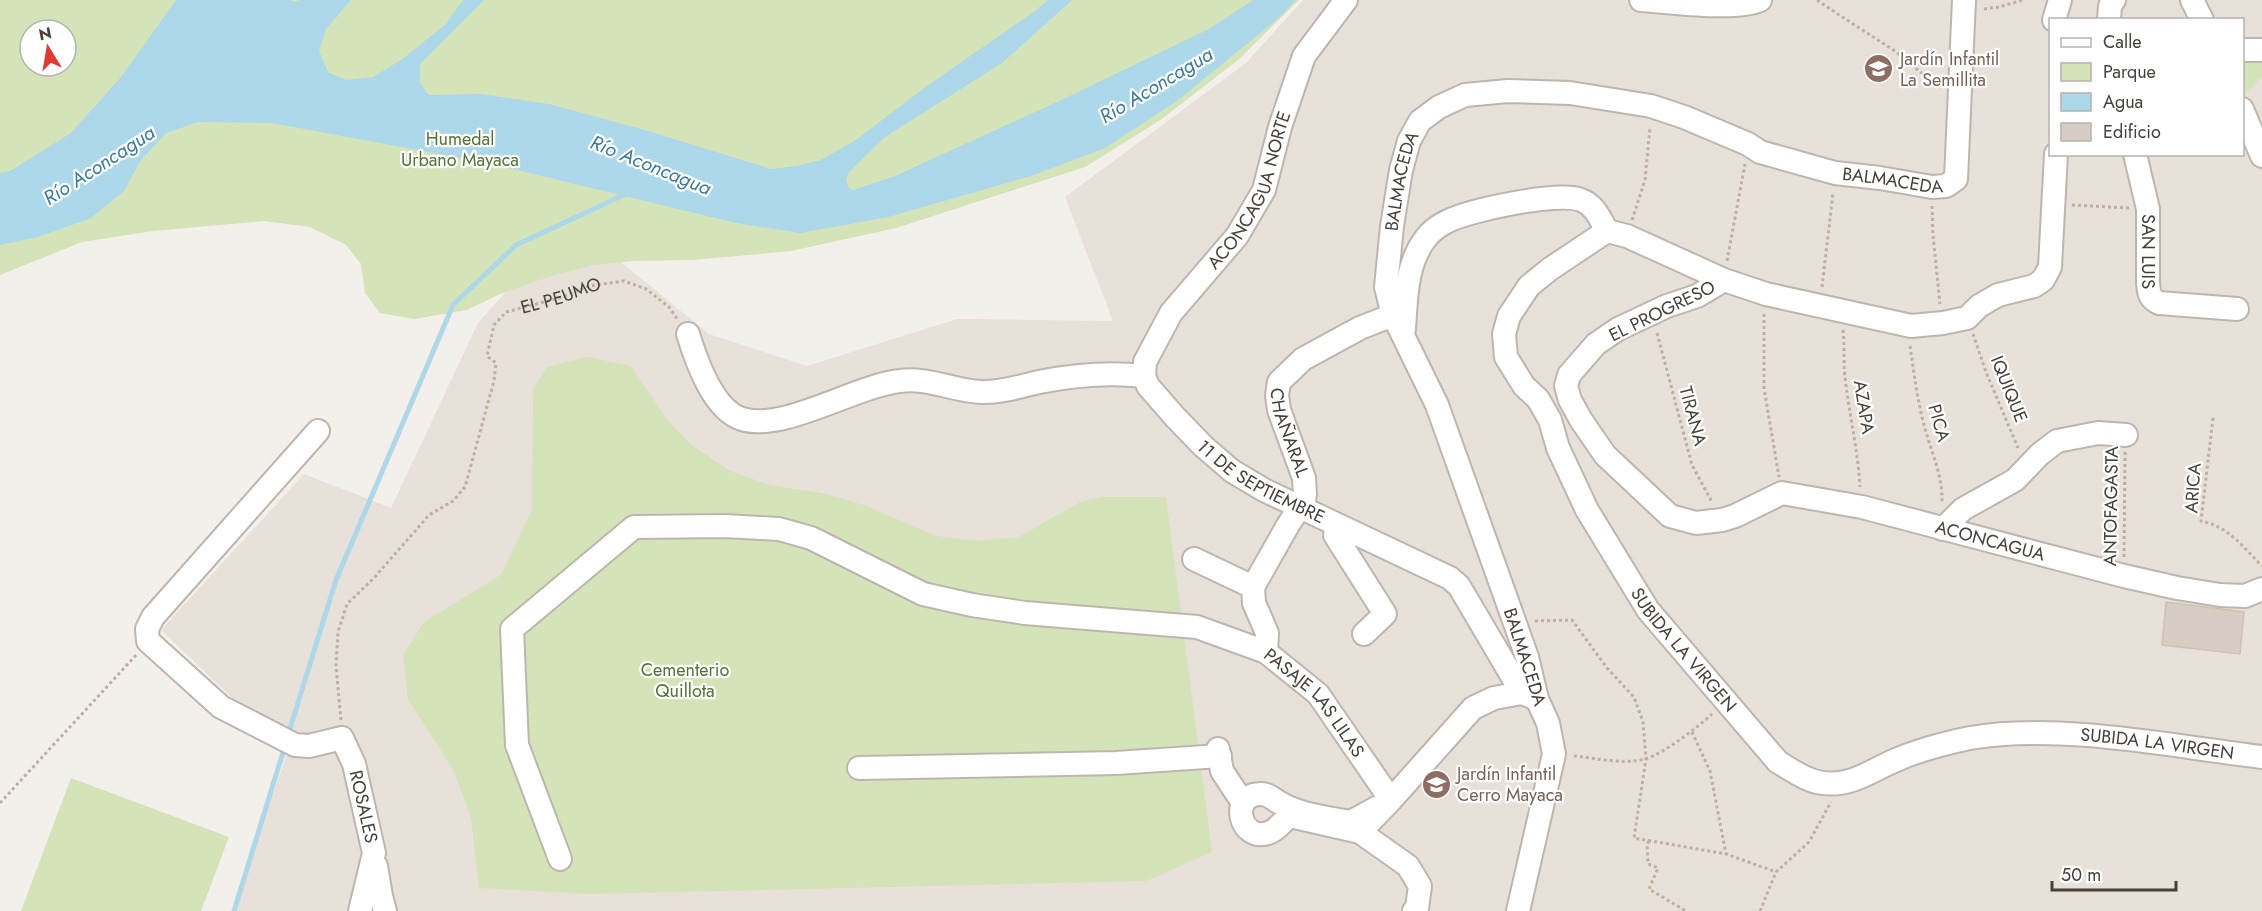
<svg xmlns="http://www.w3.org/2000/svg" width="2262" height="911" viewBox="0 0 2262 911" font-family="Jost,sans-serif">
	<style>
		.residential { fill: #e7e1d9; fill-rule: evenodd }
		.green { fill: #d4e3b8; fill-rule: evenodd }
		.water { fill: #add8e9 }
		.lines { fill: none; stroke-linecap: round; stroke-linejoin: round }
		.stream { stroke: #add8e9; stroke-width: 5 }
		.building { fill: #d7cdc4; stroke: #cec1b5; stroke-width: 1.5 }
		.minor-casing { stroke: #beb6ae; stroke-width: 26 }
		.path { stroke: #beb0a0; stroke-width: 3; stroke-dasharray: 3 3; stroke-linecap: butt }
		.minor { stroke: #fff; stroke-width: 22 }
		.labels { text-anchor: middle; stroke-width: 4.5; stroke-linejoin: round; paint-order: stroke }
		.education-label { font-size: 18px; fill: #785e54; stroke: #fff; text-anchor: start }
		.park-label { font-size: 18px; fill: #527332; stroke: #fff }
		.street-label { font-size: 18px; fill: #474039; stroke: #fff }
		.water-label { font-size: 20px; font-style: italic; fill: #397b98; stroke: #fff }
	</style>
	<rect width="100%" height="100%" fill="#f3efea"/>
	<path class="residential" d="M1303,0H2262V911H232L288,751L161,630L304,474L391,508L478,323L536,258L621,262L709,334L807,366L957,319L1113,321L1065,197L1246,63ZM2050,20H2242V154H2050Z"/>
	<g class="green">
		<path d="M0,0H1299L1238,60L1159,121L1085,167L896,228L791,251L693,260L633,261L593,265L551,276L500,294L467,310L414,319L380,313L365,293L361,264L346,245L310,227L264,221L153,231L82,242L0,275ZM30,30H66V66H30Z"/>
		<path d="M2243,55L2256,58L2262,62V77L2243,96Z"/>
		<path d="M587,357L631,366L668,421L693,446L730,471L769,485L822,493L864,505L936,536L977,541L1019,537L1080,502L1102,497H1166L1212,852L1146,881L587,894L479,888L471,818L454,771L408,699L403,655L424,622L501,575L532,510L533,389L547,367Z"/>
		<path d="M71,778L229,837L201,911H21Z"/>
	</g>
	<path class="water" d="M176,0H290L294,2L300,0H351L326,29L319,51L328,72L346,80L373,77L401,60L445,25L463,0H484L420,64V83L429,95L480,94L549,104L648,131L771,169L797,166L821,160L856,140L924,88L1035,11L1048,0H1072L1002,63L885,137L849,172L846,179L848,187L853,190L895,176L1059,101L1209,29L1253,0H1295L1282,15L1177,101L1105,148L1031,176L888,217L800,233L736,223L488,163L272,123L198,122L166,133L141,160L124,191L91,218L38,237L0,245V173L10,171L71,133L121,77Z"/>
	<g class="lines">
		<g class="stream">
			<path d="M288,735L336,580L453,305L516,245L628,193"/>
			<path d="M234,911L285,746"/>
		</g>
	</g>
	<path class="building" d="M2166,602L2244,612L2240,654L2162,645Z"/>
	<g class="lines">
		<defs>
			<g id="minor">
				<path d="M1641,0C1669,2 1737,11 1760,0"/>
				<path d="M2192,0L2202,20"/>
				<path d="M2054,20L2060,0"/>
				<path d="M2109,20L2110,6L2114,0"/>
				<path d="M2242,50H2262"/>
				<path d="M2242,109L2262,156"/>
				<path id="s2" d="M2056,154L2050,267L2043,280L2034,286L1998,295L1979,306L1967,318L1943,323L1911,326L1766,294L1724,280L1627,236L1607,231L1550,269L1529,286L1509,316L1504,334L1506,357L1524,386L1538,399L1550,420L1558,448L1587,510L1648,610L1778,762C1792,770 1806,781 1823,783C1851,787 1872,770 1896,760C1919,750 1946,743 1970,738C2062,723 2170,746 2262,757"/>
				<path id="s3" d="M2135,154L2148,209V283C2149,293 2149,298 2159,303L2237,309"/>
				<path id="s4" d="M1724,280L1697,296L1667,306L1618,329L1596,344L1569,375L1566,386L1570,400L1581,420L1605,455L1670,516L1696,523L1722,520L1735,516L1782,493L1862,507L2124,576L2177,588L2220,595L2245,596L2262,589"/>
				<path id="s5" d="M1393,315L1360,328L1303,359L1279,382L1277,395L1279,410L1304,478L1305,494L1304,501L1288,525L1253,587L1254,603L1267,633L1266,652L1318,694L1391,800L1360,832L1290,816C1282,821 1278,830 1268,833C1240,842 1229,796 1259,794C1268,793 1273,799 1280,803C1301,815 1327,818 1351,822L1391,800L1473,708L1494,698L1522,693L1537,699"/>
				<path d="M1404,329C1406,299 1406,263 1426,238C1431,231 1440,225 1448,221C1471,210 1558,191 1581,200C1595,205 1600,219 1607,231"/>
				<path id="s6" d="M688,334C696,360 713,410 742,419C783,432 855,386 900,381C928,377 954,391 981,392C1000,393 1021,386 1039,382C1074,375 1109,372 1144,376L1148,386L1175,417L1203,446L1232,471L1264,490L1450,578L1459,586L1522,693"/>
				<path id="s7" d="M1144,376L1145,362L1171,313L1237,236L1264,190L1280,127L1304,56L1346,0"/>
				<path id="s8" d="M318,431L153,617L147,629L148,641L221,707L295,745L309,746L342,738L354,764L374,853L360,911"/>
				<path d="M1338,526L1335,535L1385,614L1364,634"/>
				<path d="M1943,529L1963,509L2015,480L2040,454L2057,441L2098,433L2126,435"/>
				<path d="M1194,559L1253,587"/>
				<path d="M1218,749L1222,771L1243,803"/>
				<path d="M859,768L1116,763L1220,756"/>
				<path d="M1360,832L1408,866L1420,886L1417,908L1414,911"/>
				<path d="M560,859L517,745L512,629L634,527L725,526L779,529L811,538L923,594L972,605L1025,613L1197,627L1266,652"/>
				<path d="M376,866L381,896L385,911"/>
				<path id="s9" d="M1518,911L1554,754L1548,723L1537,699L1527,657L1437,405L1393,315L1386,287L1392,226L1401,170L1409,141L1420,121L1439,107L1465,95L1508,91L1570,93L1651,106L1684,117L1748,144L1760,152L1835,173L1880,178L1932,187L1946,186L1956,179L1964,0"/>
			</g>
		</defs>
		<use href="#minor" class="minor-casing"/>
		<g class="path">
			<path d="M1817,0C1842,17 1867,33 1892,49C1910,61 1923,78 1942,85"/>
			<path d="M1984,9L1999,7L2023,0"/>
			<path d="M2072,205L2129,208"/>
			<path d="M1932,206L1933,235L1940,304"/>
			<path d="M1632,220L1645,180L1650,127"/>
			<path d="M1727,261L1745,164"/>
			<path d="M1822,287L1833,193"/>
			<path d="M1764,314V388L1779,477"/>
			<path d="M1843,330C1845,346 1843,362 1845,377C1849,414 1858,450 1860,487"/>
			<path d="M1657,333L1692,465L1712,502"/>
			<path d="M1973,334L1986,372L2018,448"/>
			<path d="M1910,346C1914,372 1917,399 1924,425C1931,452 1943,475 1942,503"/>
			<path d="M2213,418L2201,521C2228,526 2243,547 2262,566"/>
			<path d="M2124,557L2125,452"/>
			<path d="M1535,621L1572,620L1607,668L1634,697L1643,722L1646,759L1634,838L1726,854L1776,872"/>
			<path id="s1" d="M341,720L336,666L338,632L347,604L374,578L429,515L453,501L465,487L494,381L496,363L487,356L494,325L506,312L559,298L589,286L624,281L646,289L669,307L678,320"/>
			<path d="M1692,732L1710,771L1726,854"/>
			<path d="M1574,756C1596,758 1622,765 1645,759C1663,754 1697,728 1712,714"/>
			<path d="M0,803L137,654"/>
			<path d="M1649,841L1647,844L1648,864L1658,868L1649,889L1686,911"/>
			<path d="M1760,911L1776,872L1809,842L1831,802"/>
		</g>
		<use href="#minor" class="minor"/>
	</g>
	<defs>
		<symbol id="school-disc" viewBox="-11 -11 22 22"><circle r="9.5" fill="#8d6e63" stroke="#fff"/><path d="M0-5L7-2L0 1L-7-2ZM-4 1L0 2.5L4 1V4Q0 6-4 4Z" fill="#fff"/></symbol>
	</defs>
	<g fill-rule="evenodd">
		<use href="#school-disc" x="1862" y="52" width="33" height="33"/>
		<use href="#school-disc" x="1420" y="768" width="33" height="33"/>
	</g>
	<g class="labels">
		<g class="education-label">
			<text x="1900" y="65">Jardín Infantil<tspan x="1900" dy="21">La Semillita</tspan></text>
			<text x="1457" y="780">Jardín Infantil<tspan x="1457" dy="21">Cerro Mayaca</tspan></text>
		</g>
		<g class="park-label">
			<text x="460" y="145">Humedal<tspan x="460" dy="21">Urbano Mayaca</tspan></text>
			<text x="685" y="676">Cementerio<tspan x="685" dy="21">Quillota</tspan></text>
		</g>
		<g class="street-label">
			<text dy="6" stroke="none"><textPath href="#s9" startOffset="1324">BALMACEDA</textPath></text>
			<text dy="6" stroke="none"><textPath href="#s9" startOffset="766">BALMACEDA</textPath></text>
			<text dy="6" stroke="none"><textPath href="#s7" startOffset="218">ACONCAGUA NORTE</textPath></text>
			<text dy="6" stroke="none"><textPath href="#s3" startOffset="99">SAN LUIS</textPath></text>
			<text dy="6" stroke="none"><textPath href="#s1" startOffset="531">EL PEUMO</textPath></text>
			<text transform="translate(1662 311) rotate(-26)" y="6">EL PROGRESO</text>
			<text transform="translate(2009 389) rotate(68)" y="6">IQUIQUE</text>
			<text transform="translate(1864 407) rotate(81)" y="6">AZAPA</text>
			<text transform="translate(1693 416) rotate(75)" y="6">TIRANA</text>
			<text transform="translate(1939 423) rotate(74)" y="6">PICA</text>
			<text dy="6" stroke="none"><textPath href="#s5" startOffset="186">CHAÑARAL</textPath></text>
			<text dy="6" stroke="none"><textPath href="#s6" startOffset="676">11 DE SEPTIEMBRE</textPath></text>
			<text transform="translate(2193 488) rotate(-86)" y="6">ARICA</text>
			<text transform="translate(2111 506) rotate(-89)" y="6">ANTOFAGASTA</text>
			<text dy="6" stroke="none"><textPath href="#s4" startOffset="698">ACONCAGUA</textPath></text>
			<text dy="6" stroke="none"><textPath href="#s2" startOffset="1110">SUBIDA LA VIRGEN</textPath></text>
			<text transform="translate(1525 657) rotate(72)" y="6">BALMACEDA</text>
			<text dy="6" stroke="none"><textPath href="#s5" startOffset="496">PASAJE LAS LILAS</textPath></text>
			<text dy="6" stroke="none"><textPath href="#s2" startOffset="1650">SUBIDA LA VIRGEN</textPath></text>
			<text dy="6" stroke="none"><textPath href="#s8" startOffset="576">ROSALES</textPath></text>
		</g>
		<g class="water-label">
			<text transform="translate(1156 85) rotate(-31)" y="7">Río Aconcagua</text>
			<text transform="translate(99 165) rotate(-33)" y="7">Río Aconcagua</text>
			<text transform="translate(651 165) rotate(22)" y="7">Río Aconcagua</text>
		</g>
	</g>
	<rect x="2049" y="18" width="195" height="138" fill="#ffffff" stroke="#b5b3b0" stroke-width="1.5"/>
	<rect x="2061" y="38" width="30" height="9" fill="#ffffff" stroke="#b5b3b0" stroke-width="1.5"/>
	<text x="2103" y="48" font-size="18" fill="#474039">Calle</text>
	<rect x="2061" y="63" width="30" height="18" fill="#d4e3b8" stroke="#b5b3b0" stroke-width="1.5"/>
	<text x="2103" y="78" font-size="18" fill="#474039">Parque</text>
	<rect x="2061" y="93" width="30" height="18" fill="#add8e9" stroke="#b5b3b0" stroke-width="1.5"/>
	<text x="2103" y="108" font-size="18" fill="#474039">Agua</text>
	<rect x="2061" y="123" width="30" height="18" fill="#d7cdc4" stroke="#b5b3b0" stroke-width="1.5"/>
	<text x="2103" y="138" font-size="18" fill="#474039">Edificio</text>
	<g transform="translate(48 48) rotate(349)"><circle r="28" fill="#ffffff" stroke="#b5b3b0" stroke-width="1.5"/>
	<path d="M0-4.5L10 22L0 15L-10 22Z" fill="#e33731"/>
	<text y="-9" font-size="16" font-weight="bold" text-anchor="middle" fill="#474039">N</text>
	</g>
	<path d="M2052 881v9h124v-9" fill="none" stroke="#474039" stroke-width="3"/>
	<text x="2061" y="881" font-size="18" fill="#474039" stroke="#ffffff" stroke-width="4.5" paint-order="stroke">50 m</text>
</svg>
